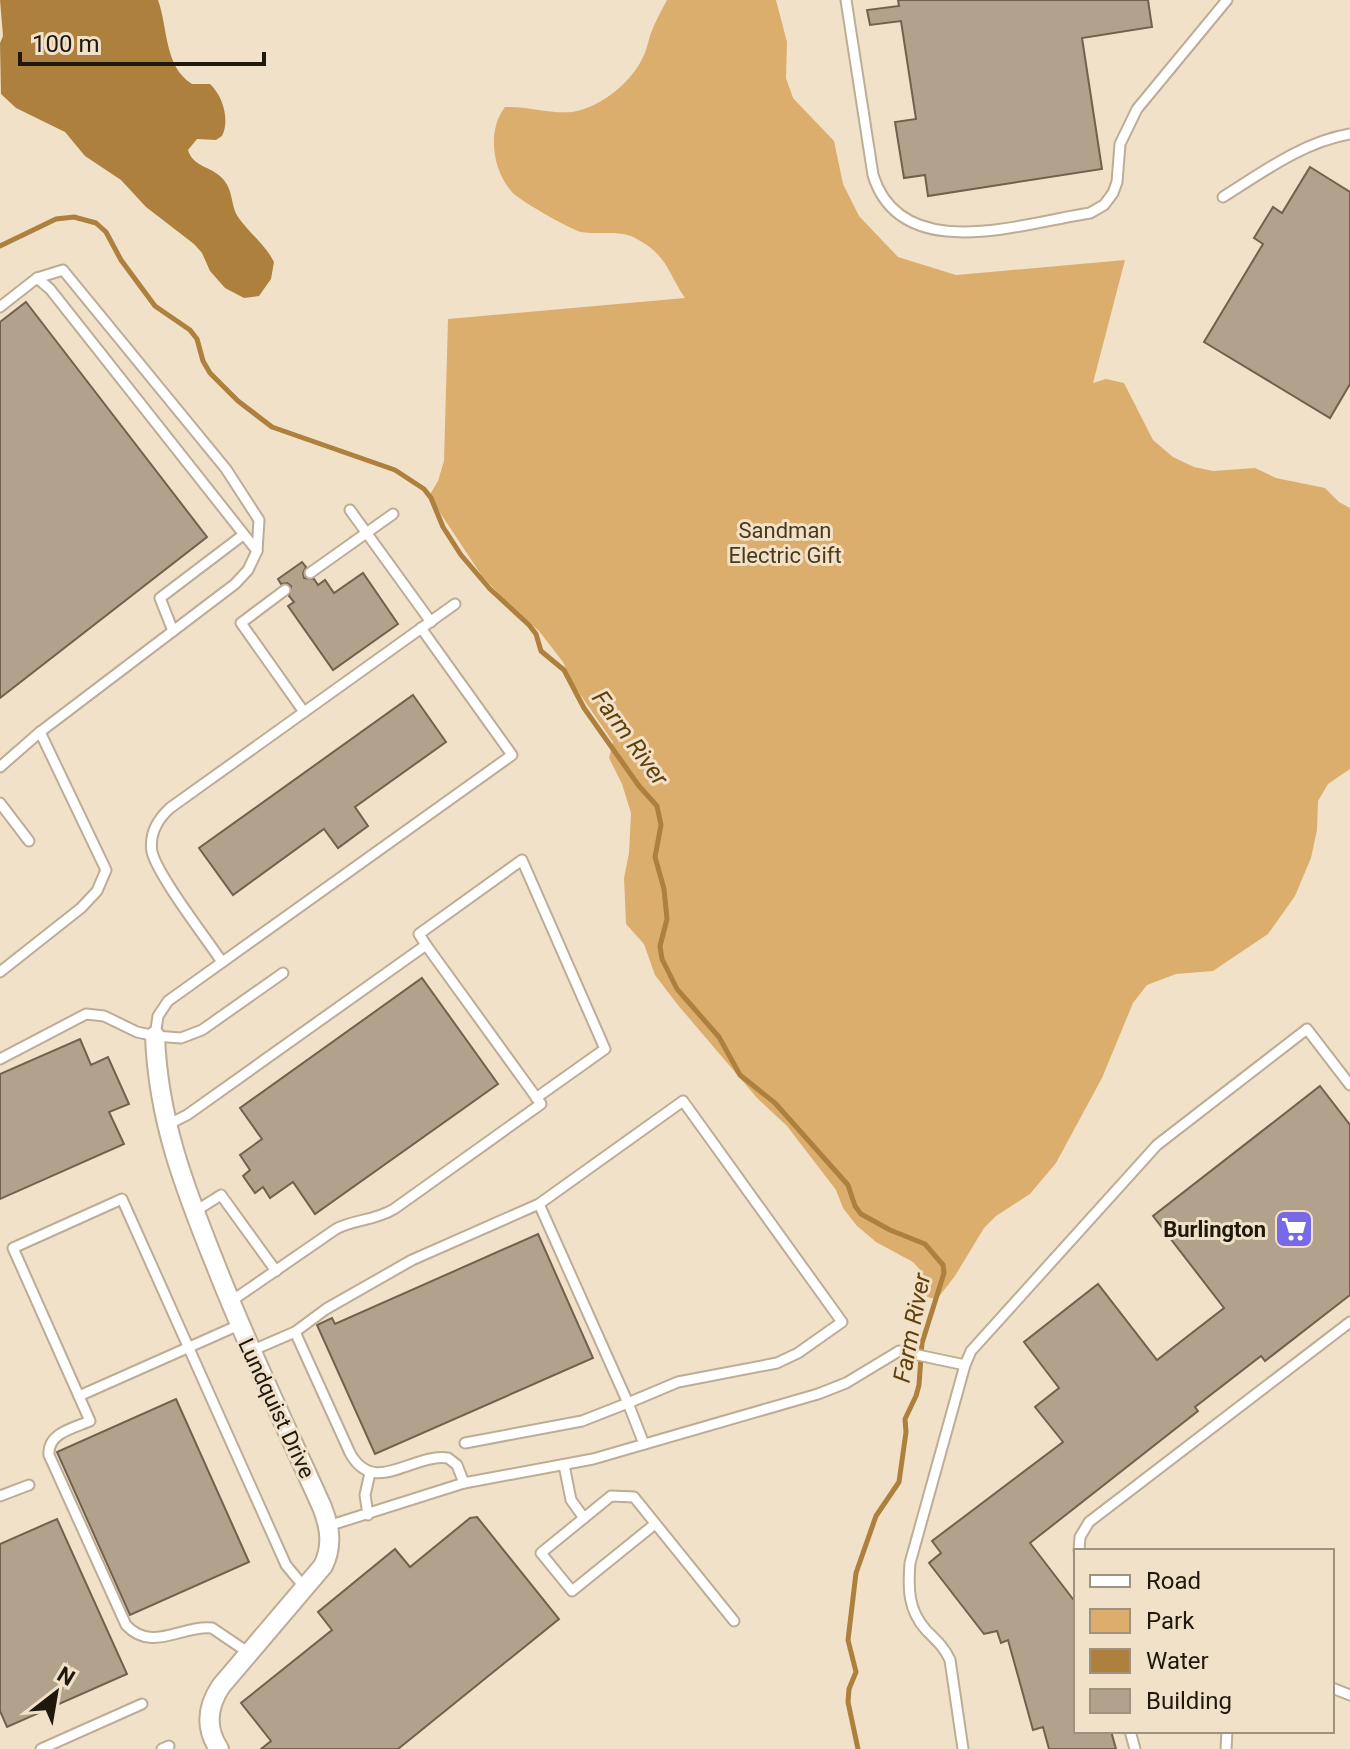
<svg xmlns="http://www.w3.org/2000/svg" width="1350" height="1749" viewBox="0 0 1350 1749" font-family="Roboto,sans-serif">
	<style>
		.green { fill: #dcae6d }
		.water { fill: #ad813d }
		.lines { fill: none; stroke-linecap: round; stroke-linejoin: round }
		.stream { stroke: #ad813d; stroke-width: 5 }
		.building { fill: #b2a28b; stroke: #71614d; stroke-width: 2 }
		.lane-casing { stroke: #bdac96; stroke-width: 13 }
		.street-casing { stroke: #bdac96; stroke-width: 22 }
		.lane { stroke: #fff; stroke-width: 9 }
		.street { stroke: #fff; stroke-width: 18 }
		.labels { text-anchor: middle; stroke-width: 6; stroke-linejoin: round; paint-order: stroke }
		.park-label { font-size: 22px; fill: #4c381a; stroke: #f2e1c9 }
		.poi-label { font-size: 22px; font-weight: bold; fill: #1e180f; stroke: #f2e1c9; text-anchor: end }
		.street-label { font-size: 22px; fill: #1e180f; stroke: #f2e1c9 }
		.water-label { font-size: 24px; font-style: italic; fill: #5f400a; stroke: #f2e1c9 }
	</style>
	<rect width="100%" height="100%" fill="#f2e1c9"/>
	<path class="green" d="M667,0H776L787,42L786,78L793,98L834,141L843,184L859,216L898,257L956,275L1125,260L1093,383L1106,379L1124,383L1153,440L1173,457L1194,467L1213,471L1255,468L1276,478L1325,488L1339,502L1350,508V769L1328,784L1318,801L1317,830L1311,858L1295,896L1268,934L1213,971L1176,974L1147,985L1133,1003L1102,1078L1056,1163L1030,1194L996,1216L984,1228L955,1276L937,1299L927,1297L922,1272L913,1262L876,1242L857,1226L843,1208L836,1190L787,1126L757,1098L677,1004L655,975L644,944L626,924L624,878L629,853L631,813L622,784L609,758L613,742L573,684L563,662L539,631L509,605L482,576L429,496L438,481L444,461L448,319L685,298C667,272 668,255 635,238C620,230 598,235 581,232C570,229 520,201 512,192C492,170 487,130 505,107C528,106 549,114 572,112C600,108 632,82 643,57C647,50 648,41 651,33C655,22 661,11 667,0Z"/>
	<path class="water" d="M0,0H158C168,27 164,67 192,84H210C223,96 230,120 222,136L216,140L197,139L188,150C193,167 210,166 221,177C234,189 230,204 238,217C249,233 265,244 274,262L271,279L259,296L244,298L225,288L210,271L202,253L194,244L146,207L121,180L85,156L65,132L16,108L1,94L0,43L3,36Z"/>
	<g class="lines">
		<path class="stream" d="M0,246L56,219L74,217L96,223L106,232L121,260L155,306L190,330L197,339L203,361L210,373L238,401L272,427L395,470L424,489L431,498L443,527L461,555L490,589L529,625L536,634L541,651L564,670L584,708L639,786L657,806L661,825L655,857L664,889L667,919L660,946L662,959L677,989L719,1037L740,1075L775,1103L848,1185L855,1206L861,1214L890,1230L925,1244L943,1265L944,1273L922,1343L919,1385L916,1396L905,1419L906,1432L899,1482L876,1516L856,1573L848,1640L856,1672L849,1689L848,1702L858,1749"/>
	</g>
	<g class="building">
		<path d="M898,0H1148L1152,27L1082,38L1102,169L928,196L925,175L904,178L895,122L916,119L901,21L870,25L867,10L899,6Z"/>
		<path d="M1310,167L1350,192V384L1330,418L1204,342L1263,244L1254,238L1273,207L1282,213Z"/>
		<path d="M26,302L207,537L0,698V322Z"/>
		<path d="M302,562L306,567L303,573L304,578L314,579L318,585L325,580L334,593L363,573L398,624L333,670L288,606L294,602L289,596L291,586L287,583L281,584L278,579Z"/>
		<path d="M413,695L446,742L355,807L368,826L338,848L324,829L233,895L199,848Z"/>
		<path d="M422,978L498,1084L315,1214L293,1182L270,1198L263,1187L255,1193L243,1176L250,1170L240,1155L262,1139L240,1108Z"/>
		<path d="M80,1039L91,1065L108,1057L129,1104L109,1112L124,1144L0,1199V1074Z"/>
		<path d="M1320,1086L1350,1125V1295L1265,1361L1261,1356L1195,1407L1198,1411L1030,1543L1076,1603V1731H1111L1116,1749H1049L1043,1727L1033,1730L1008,1640L1001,1643L997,1631L984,1634L929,1563L941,1553L932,1541L1063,1442L1035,1407L1059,1388L1024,1342L1098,1284L1157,1360L1224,1308L1153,1216Z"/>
		<path d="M538,1234L593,1358L375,1454L317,1325L332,1318L335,1324Z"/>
		<path d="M176,1399L249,1562L130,1615L57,1452Z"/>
		<path d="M477,1517L559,1619L398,1749H261L271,1741L241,1703L332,1630L318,1612L395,1549L410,1567L470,1518Z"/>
		<path d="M57,1519L127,1674L7,1727L0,1711V1544Z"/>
	</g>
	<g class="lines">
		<defs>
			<g id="lane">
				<path d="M846,0L873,175C901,266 1023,223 1090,213L1104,205L1113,193L1117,182L1120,144L1137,109L1227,0"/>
				<path d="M1223,197C1263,172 1303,142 1350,134"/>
				<path d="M37,278L63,270L226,469L259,520L257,551"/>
				<path d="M0,307L37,278L50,289L257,551L248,570L235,584L40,732L106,870L97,891L81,908L0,972"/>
				<path d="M350,510L431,622"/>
				<path d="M310,573L393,514"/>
				<path d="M285,590L241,623L304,712"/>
				<path d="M173,631L160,598L243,535"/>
				<path d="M0,767L40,732"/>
				<path d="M0,803L29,841"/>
				<path d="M426,945L419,934L522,860L605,1049L536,1098"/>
				<path d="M222,962C206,938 158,876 152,852C149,834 158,819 170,808L455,604"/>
				<path d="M155,1036L158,1016L168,1001L512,755L421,628"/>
				<path d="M0,1059L86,1014L104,1016L137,1032L155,1036L181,1038L202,1030L283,973"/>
				<path d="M167,1125L187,1115L426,945L541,1104L394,1209C374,1221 355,1219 336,1229L230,1302"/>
				<path d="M194,1212L221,1195L276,1271"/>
				<path d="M295,1332L350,1453C374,1497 412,1453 448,1458L457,1465L464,1483"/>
				<path d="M251,1351L295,1332L326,1309L412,1260L539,1204L683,1101L842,1322L798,1353L777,1363L678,1382L628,1403L539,1204"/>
				<path d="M79,1396L239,1325"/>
				<path d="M465,1443L582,1421L628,1403L644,1444"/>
				<path d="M564,1465L571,1500L584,1518"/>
				<path d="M0,1496L29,1485"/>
				<path d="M368,1515L365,1495L370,1473"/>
				<path d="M655,1524L572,1591L541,1553L611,1496L634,1497L734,1621"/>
				<path d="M328,1526L464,1483L593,1459L818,1394L846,1383L899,1351L965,1365"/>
				<path d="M1079,1551L1080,1537L1089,1522L1350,1322"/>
				<path d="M249,1653L212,1628C181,1625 152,1653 126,1625L49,1455C47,1433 74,1428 90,1421L13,1248L122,1199L286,1565L305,1588"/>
				<path d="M1332,1688L1350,1695"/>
				<path d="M1130,1731L1135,1749"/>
				<path d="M41,1749L142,1704"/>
				<path d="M162,1749L169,1746"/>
				<path d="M963,1749L950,1660C944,1647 936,1640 926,1630C908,1610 908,1588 910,1563L965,1365L971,1351L1157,1145L1307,1029L1350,1085"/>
				<path d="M1226,1749L1227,1731"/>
			</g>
			<path id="street" d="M155,1036C158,1120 185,1189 216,1266C248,1348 286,1427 322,1507C330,1527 333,1546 323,1566L221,1686C207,1707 205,1728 219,1749"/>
		</defs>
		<use href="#lane" class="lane-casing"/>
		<use href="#street" class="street-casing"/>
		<use href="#lane" class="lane"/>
		<use href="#street" class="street"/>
	</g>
	<defs>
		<symbol id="supermarket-square" viewBox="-11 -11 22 22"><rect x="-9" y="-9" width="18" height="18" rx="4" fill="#7869e4" stroke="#f2e1c9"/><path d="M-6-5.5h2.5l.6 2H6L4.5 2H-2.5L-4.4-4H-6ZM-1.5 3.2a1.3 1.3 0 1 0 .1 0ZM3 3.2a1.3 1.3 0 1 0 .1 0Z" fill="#fff"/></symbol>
	</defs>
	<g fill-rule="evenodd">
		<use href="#supermarket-square" x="1272" y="1207" width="44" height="44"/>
	</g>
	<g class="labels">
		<g class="park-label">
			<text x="785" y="538">Sandman<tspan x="785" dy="25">Electric Gift</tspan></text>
		</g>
		<g class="poi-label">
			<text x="1266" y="1237">Burlington</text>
		</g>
		<g class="street-label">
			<text transform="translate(277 1408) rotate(65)" y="8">Lundquist Drive</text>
		</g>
		<g class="water-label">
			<text transform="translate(630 738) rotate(54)" y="8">Farm River</text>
			<text transform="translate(912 1328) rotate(-79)" y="8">Farm River</text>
		</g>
	</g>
	<rect x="1074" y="1549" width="260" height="184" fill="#f2e1c9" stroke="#9d917f" stroke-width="2"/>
	<rect x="1090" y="1575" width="40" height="12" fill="#ffffff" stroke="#9d917f" stroke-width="2"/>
	<text x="1146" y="1589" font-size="24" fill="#1e180f">Road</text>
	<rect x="1090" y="1609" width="40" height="24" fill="#dcae6d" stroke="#9d917f" stroke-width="2"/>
	<text x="1146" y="1629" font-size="24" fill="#1e180f">Park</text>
	<rect x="1090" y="1649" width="40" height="24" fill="#ad813d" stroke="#9d917f" stroke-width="2"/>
	<text x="1146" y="1669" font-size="24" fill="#1e180f">Water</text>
	<rect x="1090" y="1689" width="40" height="24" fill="#b2a28b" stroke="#9d917f" stroke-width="2"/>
	<text x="1146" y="1709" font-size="24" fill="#1e180f">Building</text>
	<g transform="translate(56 1693) rotate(31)" stroke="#f2e1c9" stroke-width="6" paint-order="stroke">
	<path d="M0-6L14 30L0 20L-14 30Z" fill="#1e180f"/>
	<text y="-12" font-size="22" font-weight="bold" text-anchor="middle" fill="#1e180f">N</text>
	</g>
	<path d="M20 52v12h244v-12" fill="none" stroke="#1e180f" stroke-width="4"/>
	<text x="32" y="52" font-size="24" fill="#1e180f" stroke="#f2e1c9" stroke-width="6" paint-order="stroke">100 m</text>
</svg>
